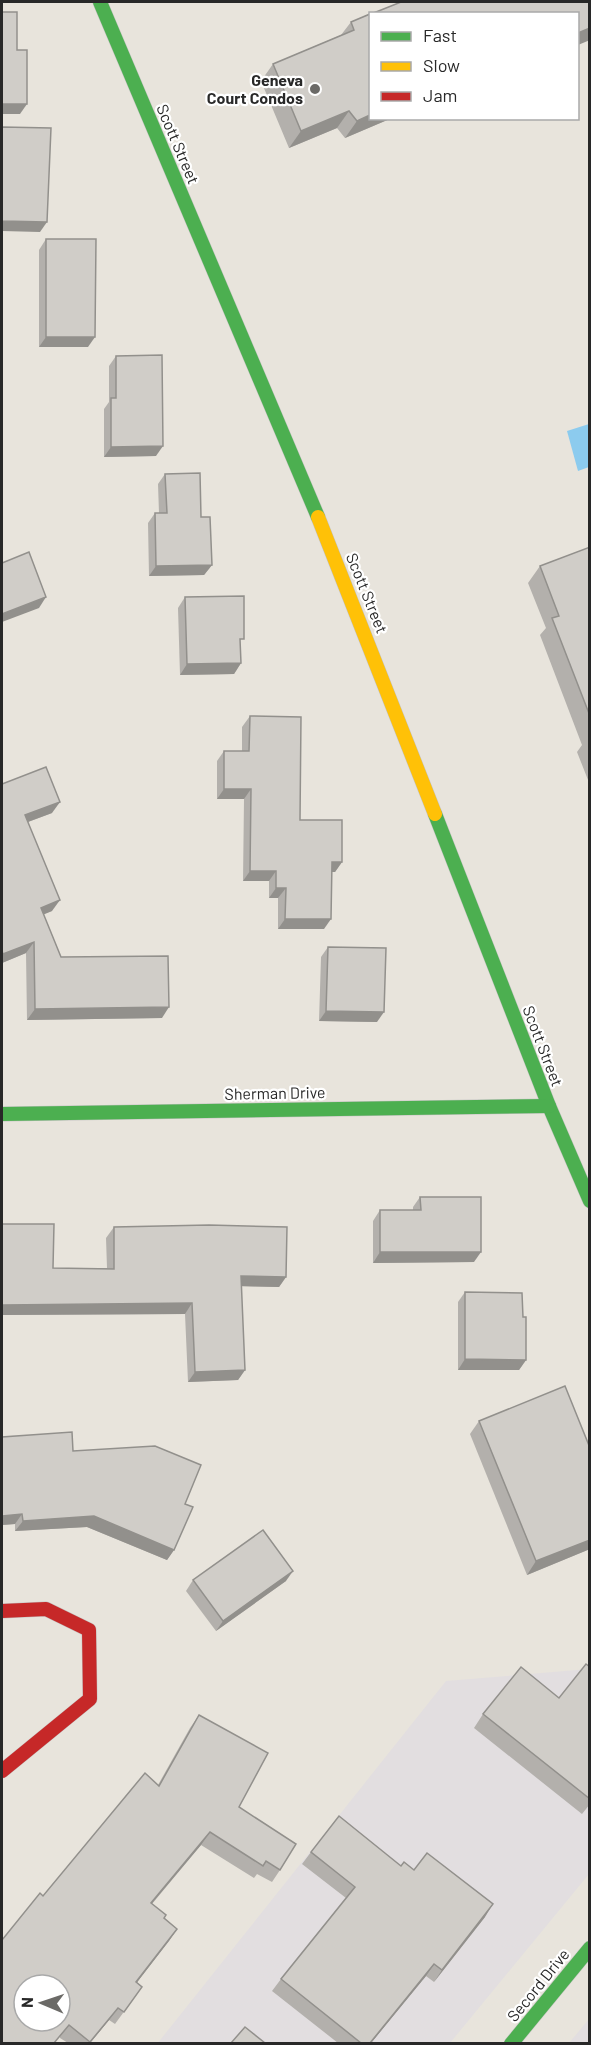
<svg xmlns="http://www.w3.org/2000/svg" width="591" height="2045" viewBox="0 0 591 2045" font-family="Barlow,sans-serif">
	<style>
		.industrial { fill: #e2dee0 }
		.water { fill: #8ccbee }
		.lines { fill: none; stroke-linecap: round; stroke-linejoin: round }
		.fast-casing { stroke: #c4c3c2; stroke-width: 15 }
		.slow-casing { stroke: #c4c3c2; stroke-width: 15 }
		.jam-casing { stroke: #c4c3c2; stroke-width: 15 }
		.fast { stroke: #4caf50; stroke-width: 14 }
		.slow { stroke: #ffc107; stroke-width: 14 }
		.jam { stroke: #c62828; stroke-width: 14 }
		.wall { fill: #b3b0ac }
		.shaded-wall { fill: #92908c }
		.building { fill: #d0cdc8; stroke: #92908c; stroke-width: 1.5; fill-rule: evenodd }
		.poi-dot { fill: #6b6a67; stroke: #fff; stroke-width: 2 }
		.labels { text-anchor: middle; stroke-width: 4.5; stroke-linejoin: round; paint-order: stroke }
		.poi-label { font-size: 16px; font-weight: bold; fill: #282828; stroke: #fff; text-anchor: end }
		.street-label { font-size: 16px; fill: #282828; stroke: #fff }
	</style>
	<rect width="100%" height="100%" fill="#e8e4dc"/>
	<g class="industrial">
		<path d="M589,1669V1874L450,2043L157,2044L446,1681Z"/>
		<path d="M589,2019V2043H569Z"/>
	</g>
	<path class="water" d="M589,424V467L578,471L567,431Z"/>
	<g class="lines">
		<defs>
			<g id="fast">
				<path d="M100,2L318,517"/>
				<path d="M435,814L549,1106L590,1201"/>
				<path d="M2,1114L549,1106"/>
				<path d="M511,2044L590,1948"/>
			</g>
			<path id="slow" d="M318,517L435,814"/>
			<path id="jam" d="M2,1611L46,1609L89,1630L90,1699L2,1771"/>
		</defs>
		<use href="#fast" class="fast-casing"/>
		<use href="#slow" class="slow-casing"/>
		<use href="#jam" class="jam-casing"/>
		<use href="#fast" class="fast"/>
		<use href="#slow" class="slow"/>
		<use href="#jam" class="jam"/>
	</g>
	<g class="wall">
		<path d="M370,14V118H392L345,138L337,128L289,148L261,81L273,64L341,35L351,22Z"/>
		<path d="M46,239L88,347H39V250Z"/>
		<path d="M116,356L156,456L104,457V409L109,402V366Z"/>
		<path d="M165,474L201,517L212,565L204,575L149,576L148,523L155,513H159L158,484Z"/>
		<path d="M590,547V785L577,752L582,745L540,635L546,628L528,583L540,566Z"/>
		<path d="M185,597L240,646L241,663L234,674L180,675L178,608Z"/>
		<path d="M250,716L300,820L342,862L335,872H332L324,929H278V898H269V881H243L244,799H217V761L224,751H242V727Z"/>
		<path d="M2,784L52,813L28,822L52,911L43,914L61,957L162,1018L27,1020L26,953L2,963Z"/>
		<path d="M328,947L377,1022L319,1021L321,957Z"/>
		<path d="M420,1197L474,1262L373,1263V1221L380,1210H413V1207Z"/>
		<path d="M2,1224L53,1268H107L106,1238L114,1227L286,1277L279,1287L241,1286L245,1370L238,1380L188,1382L185,1314L2,1315Z"/>
		<path d="M465,1292L523,1317L526,1360L519,1370H458V1302Z"/>
		<path d="M479,1421L590,1549L527,1575L470,1434Z"/>
		<path d="M2,1437L73,1451L185,1504L174,1550L167,1560L87,1527L15,1531V1524L2,1525Z"/>
		<path d="M193,1580L286,1581L216,1631L186,1591Z"/>
		<path d="M590,1667V1804L582,1814L474,1728L483,1714L559,1698Z"/>
		<path d="M199,1715L239,1807L280,1870L272,1882L257,1874L254,1878L201,1845L152,1904L164,1918L177,1929L137,1982L142,1987L115,2024L109,2020L90,2043H68L60,2038L43,1896L158,1785L190,1728Z"/>
		<path d="M311,1852L401,1866L414,1870L485,1917L434,1982L426,1976L371,2043H338L272,1991L281,1979L346,1898L302,1864Z"/>
	</g>
	<g class="shaded-wall">
		<path d="M590,28V40L578,45V33Z"/>
		<path d="M2,104H27L20,114H2Z"/>
		<path d="M349,111L337,128L289,148L301,131Z"/>
		<path d="M370,115V118H392L345,138L357,121Z"/>
		<path d="M2,221L47,222L40,232L2,231Z"/>
		<path d="M46,337H95L88,347H39Z"/>
		<path d="M163,446L156,456L104,457L111,447Z"/>
		<path d="M212,565L204,575L149,576L156,566Z"/>
		<path d="M46,597L39,608L2,622V614Z"/>
		<path d="M241,663L234,674L180,675L187,664Z"/>
		<path d="M224,789H251L244,799H217Z"/>
		<path d="M60,802L52,813L17,826L25,815Z"/>
		<path d="M332,862H342L335,872H325Z"/>
		<path d="M250,871H276L269,881H243Z"/>
		<path d="M276,888H286L278,898H269Z"/>
		<path d="M60,900L52,911L33,919L41,908Z"/>
		<path d="M285,919H331L324,929H278Z"/>
		<path d="M34,942L26,953L2,963V957L3,954Z"/>
		<path d="M169,1007L162,1018L27,1020L35,1009Z"/>
		<path d="M326,1011L384,1012L377,1022L319,1021Z"/>
		<path d="M380,1252H481L474,1262L373,1263Z"/>
		<path d="M241,1276L286,1277L279,1287L234,1286Z"/>
		<path d="M192,1303L185,1314L2,1315V1305Z"/>
		<path d="M465,1359L526,1360L519,1370H458Z"/>
		<path d="M245,1370L238,1380L188,1382L195,1372Z"/>
		<path d="M22,1514L15,1524L2,1525V1516Z"/>
		<path d="M94,1516L174,1550L167,1560L87,1527L15,1531L23,1521Z"/>
		<path d="M590,1540V1549L527,1575L536,1561Z"/>
		<path d="M293,1571L286,1581L216,1631L223,1621Z"/>
		<path d="M210,1832L201,1845L142,1915L151,1903Z"/>
		<path d="M493,1904L485,1917L434,1982L442,1970Z"/>
		<path d="M177,1929L169,1941L128,1994L136,1982Z"/>
		<path d="M434,1964L426,1976L371,2043H370Z"/>
		<path d="M118,2008L109,2020L90,2043H89Z"/>
	</g>
	<g class="building">
		<path d="M401,2H590V28L578,33V14H371Z"/>
		<path d="M2,12H17V50H27V104H2Z"/>
		<path d="M370,14V115L357,121L349,111L301,131L273,64L354,30L351,22Z"/>
		<path d="M2,127L51,128L47,222L2,221Z"/>
		<path d="M46,239H96L95,337H46Z"/>
		<path d="M162,355L163,446L111,447V398H116V356Z"/>
		<path d="M200,473L201,517H210L212,565L156,566L155,513H167L165,474Z"/>
		<path d="M590,547V716L552,618L559,616L540,566Z"/>
		<path d="M29,552L46,597L2,614V563Z"/>
		<path d="M244,596V639H240L241,663L187,664L185,597Z"/>
		<path d="M250,716L301,717L300,820H342V862H332L331,919H285L286,888H276V871H250L251,789H224V751H249Z"/>
		<path d="M46,767L60,802L25,815L60,900L41,908L61,957L168,956L169,1007L35,1009L34,942L3,954L2,951V784Z"/>
		<path d="M328,947L386,948L384,1012L326,1011Z"/>
		<path d="M420,1197H481V1252H380V1210H421Z"/>
		<path d="M2,1224H54L53,1268L114,1269V1227L209,1225L287,1227L286,1277L241,1276L245,1370L195,1372L192,1303L2,1305Z"/>
		<path d="M465,1292L522,1293L523,1317H526V1360L465,1359Z"/>
		<path d="M565,1386L590,1448V1540L536,1561L479,1421Z"/>
		<path d="M72,1432L73,1451L155,1446L201,1465L185,1504L193,1507L174,1550L94,1516L23,1521L22,1514L2,1516V1437Z"/>
		<path d="M263,1530L293,1571L223,1621L193,1580Z"/>
		<path d="M586,1664L590,1667V1799L483,1714L521,1667L559,1698Z"/>
		<path d="M199,1715L268,1753L239,1807L296,1844L280,1870L266,1861L263,1866L210,1832L151,1903L166,1915L164,1918L177,1929L136,1982L142,1987L124,2012L118,2008L90,2042L69,2025L54,2043H2V1940L40,1893L43,1896L145,1773L159,1786ZM24,1985H60V2021H24Z"/>
		<path d="M339,1816L401,1866L404,1862L414,1870L427,1853L493,1904L442,1970L434,1964L370,2043H361L281,1979L355,1887L311,1852Z"/>
		<path d="M245,2027L265,2043H231Z"/>
	</g>
	<circle class="poi-dot" cx="315" cy="89" r="6"/>
	<g class="labels">
		<g class="poi-label">
			<text x="303" y="86">Geneva<tspan x="303" dy="18">Court Condos</tspan></text>
		</g>
		<g class="street-label">
			<text transform="translate(178 144) rotate(67)" y="6">Scott Street</text>
			<text transform="translate(367 593) rotate(68)" y="6">Scott Street</text>
			<text transform="translate(543 1046) rotate(69)" y="6">Scott Street</text>
			<text transform="translate(275 1093) rotate(-1)" y="6">Sherman Drive</text>
			<text transform="translate(538 1985) rotate(-51)" y="6">Secord Drive</text>
		</g>
	</g>
	<rect width="591" height="2045" fill="none" stroke="#282828" stroke-width="6"/>
	<rect x="369" y="12" width="210" height="108" fill="#ffffff" stroke="#a9a9a9" stroke-width="1.5"/>
	<rect x="381" y="32" width="30" height="9" fill="#4caf50" stroke="#a9a9a9" stroke-width="1.5"/>
	<text x="423" y="42" font-size="18" fill="#282828">Fast</text>
	<rect x="381" y="62" width="30" height="9" fill="#ffc107" stroke="#a9a9a9" stroke-width="1.5"/>
	<text x="423" y="72" font-size="18" fill="#282828">Slow</text>
	<rect x="381" y="92" width="30" height="9" fill="#c62828" stroke="#a9a9a9" stroke-width="1.5"/>
	<text x="423" y="102" font-size="18" fill="#282828">Jam</text>
	<g transform="translate(42 2003) rotate(272)"><circle r="28" fill="#ffffff" stroke="#a9a9a9" stroke-width="1.5"/>
	<path d="M0-4.5L10 22L0 15L-10 22Z" fill="#6b6a67"/>
	<text y="-9" font-size="16" font-weight="bold" text-anchor="middle" fill="#282828">N</text>
	</g>
</svg>
